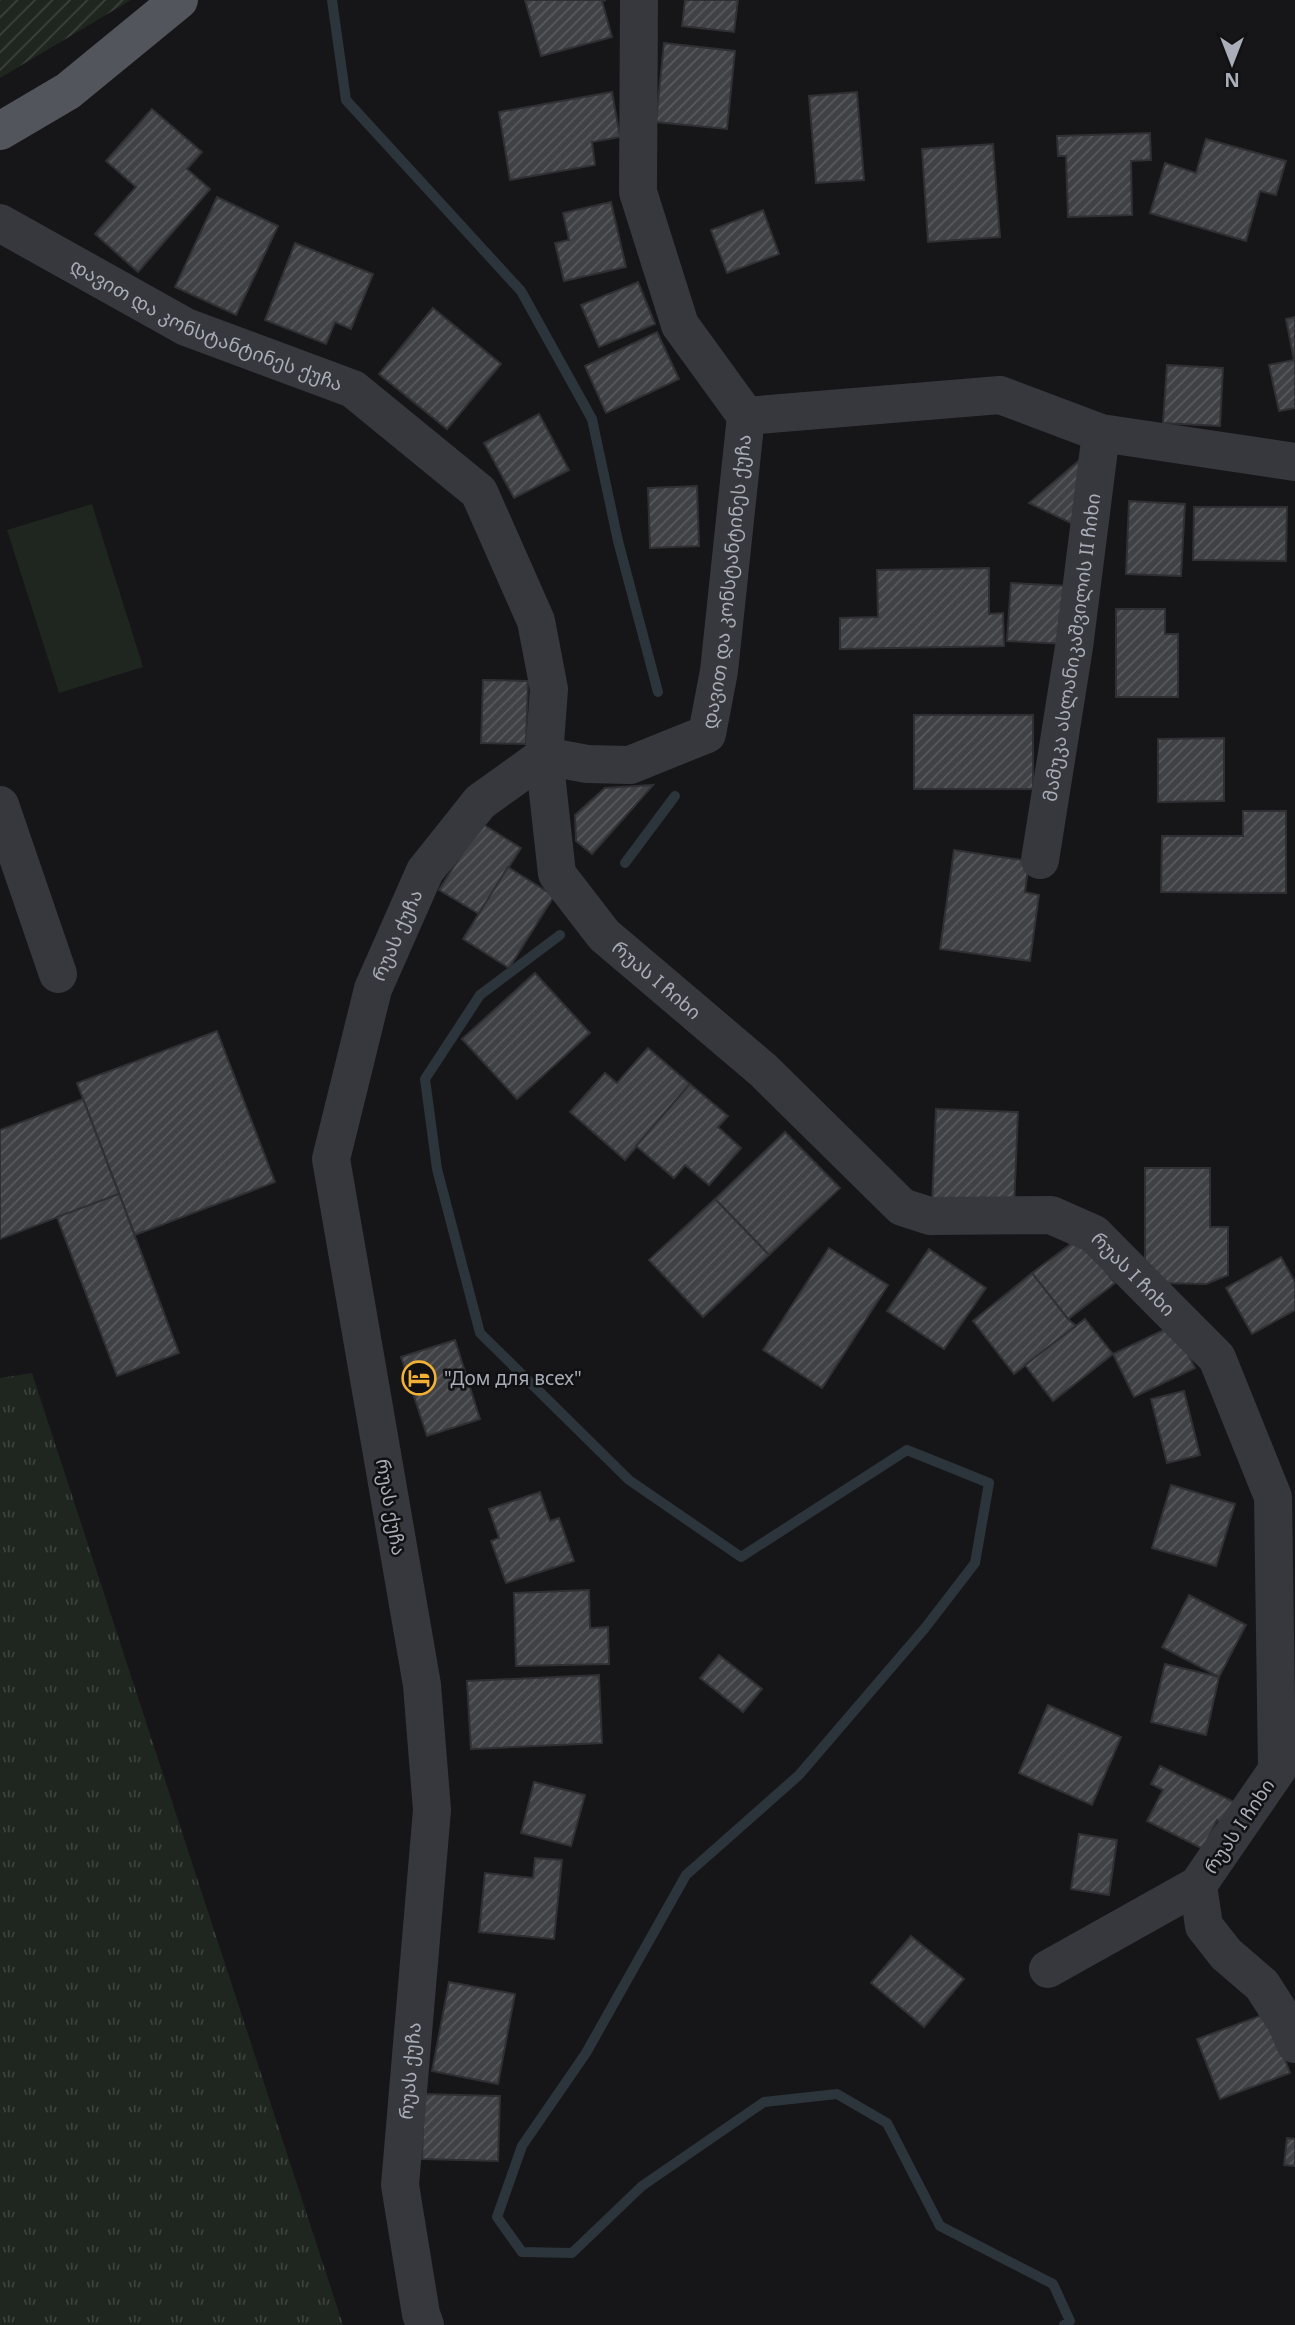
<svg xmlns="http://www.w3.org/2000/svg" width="1295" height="2325" viewBox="0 0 1295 2325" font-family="'Noto Sans','Noto Sans Georgian',sans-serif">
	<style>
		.grass { fill: url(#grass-tufts) }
		.garden { fill: url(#garden-furrows) }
		.pitch { fill: #1e261f }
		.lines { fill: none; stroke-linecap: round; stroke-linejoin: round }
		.stream { stroke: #2c353c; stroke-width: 10 }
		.building { fill: url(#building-hatch); stroke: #303034; stroke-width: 2 }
		.minor { stroke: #37383d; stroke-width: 38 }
		.major { stroke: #53555c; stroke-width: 38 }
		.labels { text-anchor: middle; stroke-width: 5; stroke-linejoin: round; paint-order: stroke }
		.street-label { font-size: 19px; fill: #a8adb8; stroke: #111113 }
		.poi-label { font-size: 19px; fill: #a8adb8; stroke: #111113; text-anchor: start }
	</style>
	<defs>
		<pattern id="grass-tufts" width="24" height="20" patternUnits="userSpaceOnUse" patternTransform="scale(1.75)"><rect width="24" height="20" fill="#1e261f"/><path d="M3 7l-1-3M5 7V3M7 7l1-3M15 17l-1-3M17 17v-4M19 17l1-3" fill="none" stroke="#3c433d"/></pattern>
		<pattern id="garden-furrows" width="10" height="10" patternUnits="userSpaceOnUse" patternTransform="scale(1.75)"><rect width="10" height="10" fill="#1e261f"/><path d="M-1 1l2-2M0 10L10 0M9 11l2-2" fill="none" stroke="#3c433d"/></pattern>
		<pattern id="building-hatch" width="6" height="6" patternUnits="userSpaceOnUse" patternTransform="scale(1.75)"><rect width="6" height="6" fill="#404145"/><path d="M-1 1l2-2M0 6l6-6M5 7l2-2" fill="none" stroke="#595a5e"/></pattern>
	</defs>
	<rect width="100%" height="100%" fill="#161618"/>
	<path class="grass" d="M32,1373L343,2325H0V1378Z"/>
	<path class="garden" d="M0,0H131L0,78Z"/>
	<path class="pitch" d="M92,504L143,667L59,693L7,530Z"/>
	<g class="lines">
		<g class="stream">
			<path d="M332,0L346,100L521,291L592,419L618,541L658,692"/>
			<path d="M625,863L675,796"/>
			<path d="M560,935L480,995L425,1079L437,1169L480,1333L629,1480L741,1557L907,1450L989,1483L975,1563L925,1628L799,1775L686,1875L586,2053L522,2146L497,2217L522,2252L572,2253L642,2186L764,2102L837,2094L887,2123L940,2226L1053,2284L1070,2321L1064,2325"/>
		</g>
	</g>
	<g class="building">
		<path d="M525,0H606L602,1L612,37L541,56Z"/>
		<path d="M685,0H738L734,32L682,26Z"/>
		<path d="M664,43L735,51L727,129L656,122Z"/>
		<path d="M612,92L620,137L592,142L595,165L510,180L499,112Z"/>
		<path d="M857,92L864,180L816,183L809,96Z"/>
		<path d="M152,109L202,152L187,169L210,189L138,272L95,234L136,187L106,161Z"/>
		<path d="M1150,133L1151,160L1131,161L1132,215L1068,217L1066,156H1058L1057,136Z"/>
		<path d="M1206,139L1286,161L1276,195L1260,191L1246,241L1150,213L1165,163L1196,173Z"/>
		<path d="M993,144L1000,237L928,242L922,149Z"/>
		<path d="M217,197L278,226L236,315L175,287Z"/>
		<path d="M611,202L626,267L564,281L555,243L569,240L563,213Z"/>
		<path d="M763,210L779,254L727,273L711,230Z"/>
		<path d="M295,243L373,274L351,329L335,322L326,344L265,320Z"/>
		<path d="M638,282L655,324L599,347L581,305Z"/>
		<path d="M433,308L501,364L447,429L379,374Z"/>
		<path d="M1295,317V408L1279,411L1269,365L1294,360L1286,319Z"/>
		<path d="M657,332L679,379L606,413L585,366Z"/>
		<path d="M1167,365L1223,368L1220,426L1163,423Z"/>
		<path d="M539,414L569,470L514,498L484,443Z"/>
		<path d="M1081,459V528L1029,503Z"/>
		<path d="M697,486L699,546L650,548L648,488Z"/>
		<path d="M1129,501L1185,504L1181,576L1126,574Z"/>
		<path d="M1194,507H1287L1286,561L1193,560Z"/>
		<path d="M989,568V614L1003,613L1004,646L840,649V618L878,617L877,570Z"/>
		<path d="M1011,583L1069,586L1066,644L1007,641Z"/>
		<path d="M1116,609H1165V634H1178V697H1116Z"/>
		<path d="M483,680L528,681L526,744L481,743Z"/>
		<rect x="914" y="715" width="119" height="74"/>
		<path d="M1224,738V801L1158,802V739Z"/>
		<path d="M653,785L592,854L576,841L575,815L605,788Z"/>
		<path d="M1243,811H1286V893L1161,892L1162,836H1243Z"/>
		<path d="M481,823L521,848L479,914L439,890Z"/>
		<path d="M954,850L1029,861L1025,892L1039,895L1030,961L940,949Z"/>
		<path d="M508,867L554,896L509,968L463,939Z"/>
		<path d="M535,973L590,1033L517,1099L462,1039Z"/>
		<path d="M217,1031L275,1182L135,1235L77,1083Z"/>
		<path d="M648,1048L690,1084L625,1160L570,1112L605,1073L617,1083Z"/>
		<path d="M690,1084L728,1116L718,1127L741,1148L709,1185L685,1165L674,1178L636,1146Z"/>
		<path d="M83,1099L119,1194L0,1239V1130Z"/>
		<path d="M936,1109L1018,1112L1014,1208L932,1204Z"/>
		<path d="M785,1132L840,1188L769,1255L715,1199Z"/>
		<path d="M1145,1168H1210V1227H1228V1275L1206,1284L1159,1283L1145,1271Z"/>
		<path d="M119,1194L179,1353L117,1376L57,1217Z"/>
		<path d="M715,1199L769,1255L703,1317L649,1260Z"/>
		<path d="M1079,1238L1115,1283L1068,1319L1032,1273Z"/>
		<path d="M829,1248L888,1285L822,1388L763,1350Z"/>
		<path d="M929,1249L986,1288L944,1349L887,1311Z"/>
		<path d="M1281,1257L1295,1282V1310L1252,1334L1226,1288Z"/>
		<path d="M1032,1273L1068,1319L1076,1326L1014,1374L973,1321Z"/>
		<path d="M1085,1319L1113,1354L1053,1401L1025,1365Z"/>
		<path d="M1174,1325L1195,1368L1134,1397L1113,1354Z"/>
		<path d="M455,1340L480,1419L427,1436L401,1357Z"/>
		<path d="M1184,1391L1200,1455L1167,1463L1151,1399Z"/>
		<path d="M1171,1485L1235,1504L1216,1566L1152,1548Z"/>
		<path d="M540,1492L550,1521L559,1518L574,1561L506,1583L491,1541L499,1538L489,1509Z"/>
		<path d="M589,1590L590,1628L608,1627L609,1664L516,1666L514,1593Z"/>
		<path d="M1189,1595L1246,1625L1219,1677L1162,1647Z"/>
		<path d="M719,1655L762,1689L743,1712L700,1678Z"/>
		<path d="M1165,1664L1219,1677L1206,1735L1151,1722Z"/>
		<path d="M599,1675L602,1743L471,1749L467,1681Z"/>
		<path d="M1048,1705L1121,1737L1092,1805L1019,1773Z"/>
		<path d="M1160,1766L1236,1803L1225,1824L1217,1820L1203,1849L1147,1821L1163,1790L1151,1784Z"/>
		<path d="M534,1782L585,1795L571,1846L521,1833Z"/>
		<path d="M1079,1834L1117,1840L1109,1895L1071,1889Z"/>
		<path d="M535,1858L562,1860L554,1939L479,1932L485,1873L533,1878Z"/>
		<path d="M911,1936L964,1979L924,2027L871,1983Z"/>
		<path d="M449,1982L515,1994L498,2084L432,2071Z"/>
		<path d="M1268,2013L1290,2073L1220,2099L1197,2039Z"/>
		<path d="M424,2094L500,2096L498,2161L422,2159Z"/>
		<path d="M1287,2138L1295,2139V2166L1284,2165Z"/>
	</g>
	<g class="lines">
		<g class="minor">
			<path id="s1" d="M0,223L186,327L353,389L479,492L536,621L549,689L544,756L587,764L630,765L707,734L719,671L746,416L680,325L638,192L639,0"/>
			<path d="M746,416L1000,395L1101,433L1295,462"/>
			<path d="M0,805L58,974"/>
			<path id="s2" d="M1040,860L1074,647L1101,433"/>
			<path d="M1198,1885L1204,1926L1226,1954L1262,1985L1287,2024L1295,2044"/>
			<path id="s3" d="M425,2325L421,2314L400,2185L432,1810L422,1685L331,1159L373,989L425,871L480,802L544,756L557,874L604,935L763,1070L902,1207L930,1216L1051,1215L1094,1234L1217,1358L1273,1497L1277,1770L1198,1885L1048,1969"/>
		</g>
		<path class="major" d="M0,131L68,91L179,0"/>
	</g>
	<defs>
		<symbol id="hotel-ring" viewBox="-11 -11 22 22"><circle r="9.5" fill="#111113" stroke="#f2b134" stroke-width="1.5"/><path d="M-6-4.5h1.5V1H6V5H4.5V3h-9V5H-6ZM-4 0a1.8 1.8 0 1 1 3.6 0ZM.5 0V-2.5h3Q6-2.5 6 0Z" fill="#f2b134"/></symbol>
	</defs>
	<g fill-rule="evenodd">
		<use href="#hotel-ring" x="400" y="1359" width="38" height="38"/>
	</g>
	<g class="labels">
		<g class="street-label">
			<text dy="7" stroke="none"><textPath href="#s1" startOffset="231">დავით და კონსტანტინეს ქუჩა</textPath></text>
			<text dy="7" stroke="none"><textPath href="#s1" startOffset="1155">დავით და კონსტანტინეს ქუჩა</textPath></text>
			<text dy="7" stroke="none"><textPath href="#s2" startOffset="215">მამუკა ასლანიკაშვილის II ჩიხი</textPath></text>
			<text dy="7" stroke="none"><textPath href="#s3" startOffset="1412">რუას ქუჩა</textPath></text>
			<text dy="7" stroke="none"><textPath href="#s3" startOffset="1914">რუას I ჩიხი</textPath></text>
			<text dy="7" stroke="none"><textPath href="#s3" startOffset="2502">რუას I ჩიხი</textPath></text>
			<text transform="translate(391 1507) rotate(80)" y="7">რუას ქუჩა</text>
			<text transform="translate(1239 1826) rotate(-56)" y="7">რუას I ჩიხი</text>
			<text dy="7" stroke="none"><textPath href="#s3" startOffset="257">რუას ქუჩა</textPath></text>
		</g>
		<g class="poi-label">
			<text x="444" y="1385">"Дом для всех"</text>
		</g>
	</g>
	<g transform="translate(1232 63) rotate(180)" stroke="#111113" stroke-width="5" paint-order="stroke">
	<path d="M0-5L12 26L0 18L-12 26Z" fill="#a8adb8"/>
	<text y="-10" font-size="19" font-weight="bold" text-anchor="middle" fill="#a8adb8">N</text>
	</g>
</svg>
